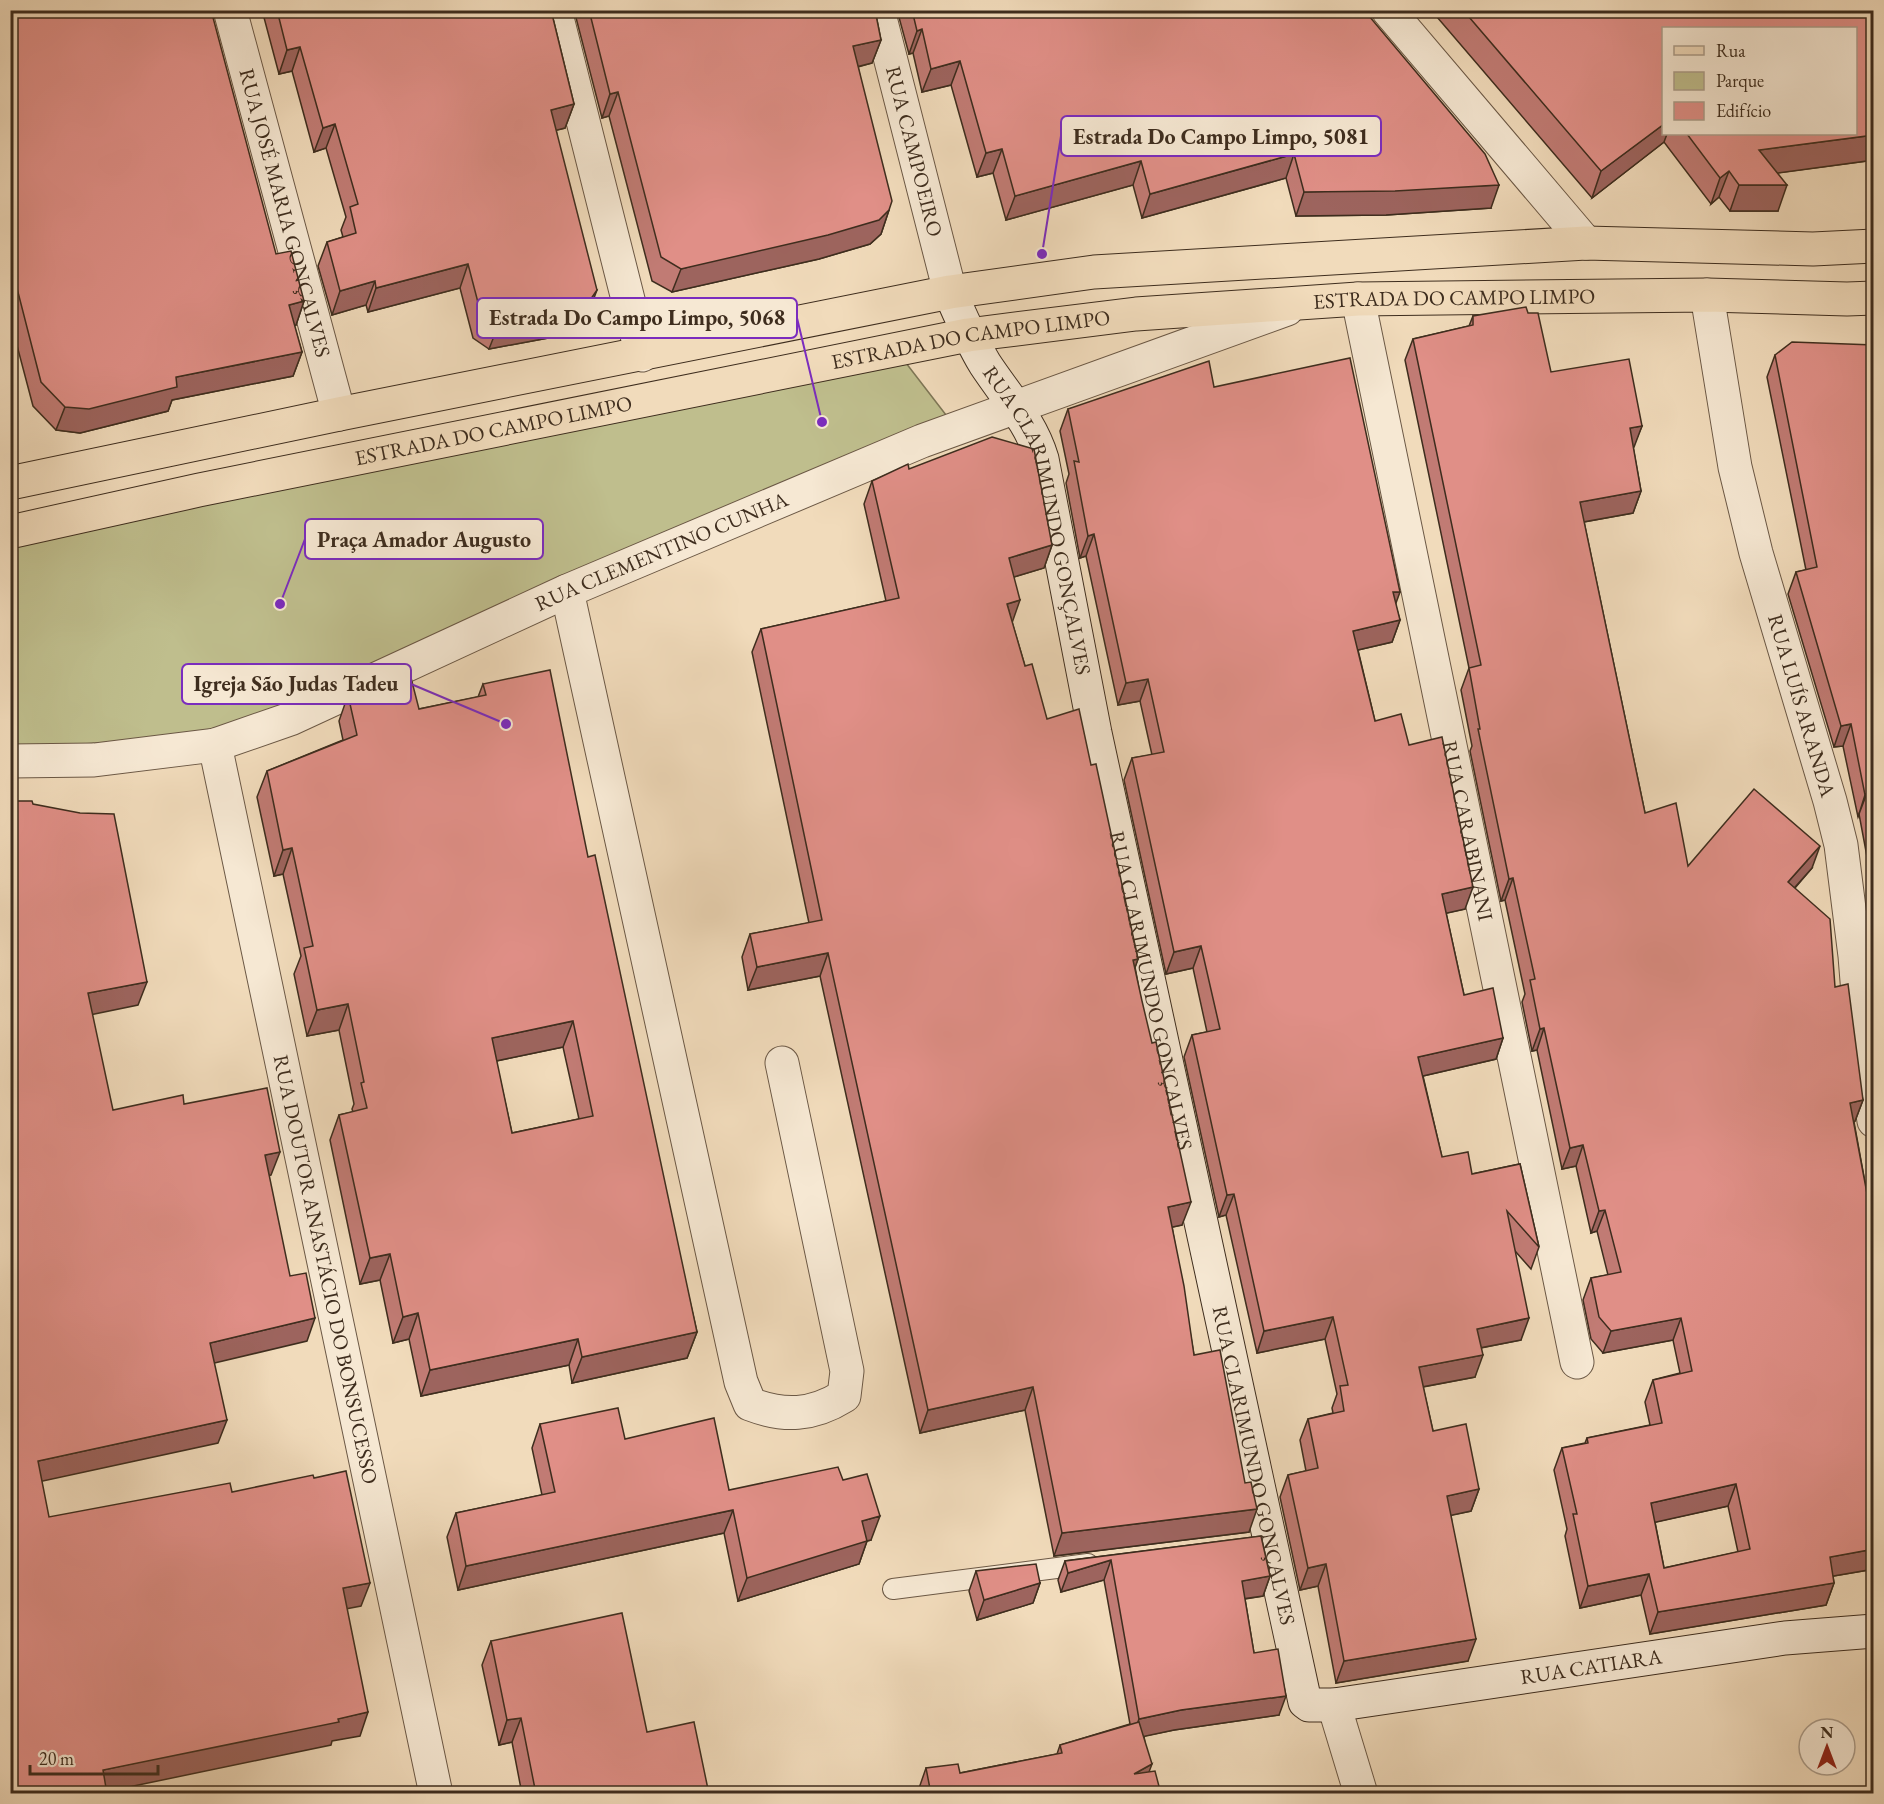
<svg xmlns="http://www.w3.org/2000/svg" width="1884" height="1804" viewBox="0 0 1884 1804" font-family="'EB Garamond',serif">
	<style>
		.green { fill: #bfbe8d; stroke: #7e7656; stroke-width: 1.5 }
		.lines { fill: none; stroke-linecap: round; stroke-linejoin: round }
		.lane-casing { stroke: #6b5845; stroke-width: 22 }
		.street-casing { stroke: #6b5845; stroke-width: 35 }
		.secondary-casing { stroke: #3e2d1e; stroke-width: 35 }
		.primary-casing { stroke: #3e2d1e; stroke-width: 35 }
		.lane { stroke: #f6e8d3; stroke-width: 20 }
		.street { stroke: #f6e8d3; stroke-width: 33 }
		.secondary { stroke: #f6e8d3; stroke-width: 33 }
		.primary { stroke: #f1dbbb; stroke-width: 33 }
		.wall { fill: #c17b74; stroke: #3e2d1e; stroke-width: 1.5; fill-rule: evenodd }
		.shaded-wall { fill: #9d645e; stroke: #3e2d1e; stroke-width: 1.5 }
		.building { fill: #e08f87; stroke: #3e2d1e; stroke-width: 1.5; fill-rule: evenodd }
		.labels { text-anchor: middle; stroke-width: 4.5; stroke-linejoin: round; paint-order: stroke }
		.street-label { font-size: 21px; fill: #3e2d1e; stroke: #f6e8d3 }
		.leader { fill: none; stroke: #7b2cbf; stroke-width: 2 }
		.callout-dot { fill: #7b2cbf; stroke: #f6e8d3; stroke-width: 2 }
		.callout { fill: #f6e8d3; stroke: #7b2cbf; stroke-width: 2 }
		.callout-label { font-size: 22px; text-anchor: middle; font-weight: bold; fill: #3e2d1e }
	</style>
	<rect width="100%" height="100%" fill="#f1dbbb"/>
	<filter id="stains"><feTurbulence type="fractalNoise" baseFrequency=".00333" numOctaves="4"/><feColorMatrix values="0 0 0 0 .2 0 0 0 0 .09 0 0 0 0 .02 0 0 0 .5 -.17"/></filter>
	<radialGradient id="worn" r=".72"><stop offset=".6" stop-color="#630" stop-opacity="0"/><stop offset="1" stop-color="#630" stop-opacity=".3"/></radialGradient>
	<path class="green" d="M896,350L956,428L214,735L11,749V545Z"/>
	<g class="lines">
		<defs>
			<path id="lane" d="M893,1589L1088,1564"/>
			<g id="street">
				<path id="s1" d="M230,10L339,414"/>
				<path d="M555,10L642,355"/>
				<path id="s2" d="M878,10L950,292"/>
				<path d="M1388,10L1586,243"/>
				<path id="s3" d="M1707,295L1735,467L1756,553L1830,801L1841,845L1855,956L1862,1043L1874,1121"/>
				<path id="s4" d="M1358,299L1577,1362"/>
				<path d="M567,591L741,1382L750,1404C784,1417 812,1416 844,1396L847,1371L782,1063"/>
				<path id="s5" d="M215,745L436,1794"/>
				<path id="s6" d="M10,761L94,760L215,745L290,719L567,591L922,441L1287,309"/>
				<path d="M1334,1705L1361,1794"/>
			</g>
			<g id="secondary">
				<path id="s7" d="M950,292C961,317 971,341 985,364C1006,396 1031,422 1042,459L1095,733L1305,1702L1309,1705H1334L1785,1638L1874,1631"/>
			</g>
			<g id="primary">
				<path d="M10,483L339,414L950,292L1094,272L1586,243L1813,249L1874,246"/>
				<path id="s8" d="M10,532L199,490L968,335L1136,314L1358,299L1707,295L1847,299L1874,298"/>
			</g>
		</defs>
		<use href="#lane" class="lane-casing"/>
		<use href="#street" class="street-casing"/>
		<use href="#secondary" class="secondary-casing"/>
		<use href="#primary" class="primary-casing"/>
		<use href="#lane" class="lane"/>
		<use href="#street" class="street"/>
		<use href="#secondary" class="secondary"/>
		<use href="#primary" class="primary"/>
	</g>
	<g class="wall">
		<path d="M10,10L276,254L304,301L296,325H294L302,352L293,376L172,400L168,411L80,433L56,430L33,406L10,319Z"/>
		<path d="M262,10H551L574,104L565,128L556,130L588,314L575,333L489,349L473,338L460,288L368,312L366,305L332,315L318,266L327,242L343,237L341,230L346,217L326,148L314,152L292,71L279,74Z"/>
		<path d="M574,10H875L881,40L872,63L858,67L889,210L881,234L870,244L819,259L672,292L652,281L609,116L602,118Z"/>
		<path d="M897,10H1364L1491,208L1386,215L1296,216L1286,178L1142,218L1133,185L1006,220L993,173L977,177L951,85L922,92L913,53L909,54Z"/>
		<path d="M1431,10H1874V160L1777,173L1778,211H1730L1719,197L1711,204L1664,142L1592,198ZM1664,28L1856,134H1664Z"/>
		<path d="M1473,316L1551,372L1642,426L1633,447L1641,491L1633,513L1584,522L1645,813L1688,866L1812,868L1795,888L1835,987L1863,1100L1855,1121L1854,1122L1868,1199L1874,1198V1569L1833,1576L1834,1583L1826,1605L1650,1634L1641,1595L1580,1608L1565,1536L1567,1529L1554,1470L1562,1448L1585,1443L1587,1438L1650,1425L1645,1402L1653,1380L1680,1373L1673,1340L1603,1353L1591,1339L1583,1300L1591,1278L1608,1275L1597,1231L1591,1233L1576,1166L1562,1169L1537,1050L1532,1051L1522,1002L1525,994L1505,900L1501,901L1470,751L1472,746L1461,690L1469,668L1405,360L1413,339L1469,326ZM1728,1506L1738,1552L1664,1568L1655,1522Z"/>
		<path d="M1874,345V894L1859,814L1858,817L1843,746L1834,747L1788,594L1796,572L1806,570L1767,377L1775,355Z"/>
		<path d="M1214,387L1395,603L1400,620L1392,642L1358,650L1375,721L1409,745L1465,909L1446,913L1464,995L1503,1038L1496,1059L1423,1076L1442,1157L1472,1174L1520,1164L1539,1247L1531,1269L1515,1251L1521,1340L1481,1348L1475,1377L1423,1387L1433,1431L1479,1489L1471,1511L1451,1515L1468,1661L1336,1683L1318,1586L1300,1590L1280,1497L1288,1475L1306,1471L1300,1440L1308,1419L1333,1413L1332,1408L1337,1394L1325,1339L1257,1353L1226,1215L1219,1217L1184,1057L1192,1035L1207,1032L1193,968L1166,974L1124,780L1132,758L1152,755L1140,701L1118,705L1086,556L1080,558L1066,483L1069,474L1060,431L1068,409Z"/>
		<path d="M909,469L1052,545L1044,568L1014,577L1012,622L1025,666L1047,719L1091,765L1138,959L1135,967L1182,1225L1172,1227L1194,1355L1249,1532L1054,1556L1025,1410L920,1433L820,976L748,990L742,957L750,934L809,923L752,652L761,629L886,601L864,504L872,481Z"/>
		<path d="M483,684L588,857L697,1332L687,1358L572,1383L569,1365L421,1396L409,1339L393,1343L380,1280L360,1284L330,1140L339,1115L353,1112L352,1109L354,1104L339,1030L307,1036L294,974L301,956L283,874L274,876L257,797L267,771L343,740L339,721L348,695L419,709L478,697ZM563,1047L579,1119L512,1133L496,1061Z"/>
		<path d="M540,1424L625,1439L729,1490L843,1480L871,1540L867,1541L859,1564L738,1601L724,1533L458,1590L447,1537L456,1513L542,1495L532,1448Z"/>
		<path d="M1261,1536L1270,1576L1263,1596L1245,1599L1254,1653L1279,1715L1174,1730L1144,1736L1149,1772L1161,1794H917L926,1768L960,1773L1057,1754L1060,1745L1130,1724L1104,1580L1061,1592L1058,1580L1065,1561Z"/>
		<path d="M976,1571L1040,1583L1033,1603L977,1620L969,1591Z"/>
		<path d="M491,1641L647,1732L709,1794H522L512,1742L499,1745L482,1665Z"/>
	</g>
	<g class="shaded-wall">
		<path d="M922,29L913,53L909,54L917,31Z"/>
		<path d="M881,40L872,63L844,70L853,46Z"/>
		<path d="M300,47L292,71L279,74L287,50Z"/>
		<path d="M960,61L951,85L922,92L931,69Z"/>
		<path d="M618,92L609,116L602,118L610,94Z"/>
		<path d="M574,104L565,128L542,134L551,110Z"/>
		<path d="M335,124L326,148L314,152L323,128Z"/>
		<path d="M1664,124V134H1667L1664,142L1592,198L1601,171Z"/>
		<path d="M1874,135V160L1749,177L1759,150Z"/>
		<path d="M1002,149L993,173L977,177L986,153Z"/>
		<path d="M1294,154L1286,178L1142,218L1150,194Z"/>
		<path d="M1141,161L1133,185L1006,220L1015,196Z"/>
		<path d="M1729,171L1719,197L1711,204L1720,178Z"/>
		<path d="M1499,185L1491,208L1386,215L1296,216L1304,192Z"/>
		<path d="M1739,185H1787L1778,211H1730Z"/>
		<path d="M889,210L881,234L870,244L819,259L672,292L681,269Z"/>
		<path d="M468,264L460,288L368,312L376,288Z"/>
		<path d="M375,281L366,305L332,315L340,291Z"/>
		<path d="M597,290L588,314L575,333L489,349L498,326Z"/>
		<path d="M304,301L296,325L280,329L289,305Z"/>
		<path d="M302,352L293,376L172,400L168,411L80,433L56,430L65,407L176,377Z"/>
		<path d="M1642,426L1634,447L1622,450L1630,428Z"/>
		<path d="M1641,491L1633,513L1572,524L1580,502Z"/>
		<path d="M1094,534L1086,556L1080,558L1088,536Z"/>
		<path d="M1052,545L1044,568L1000,581L1009,558Z"/>
		<path d="M1393,592H1400L1392,614Z"/>
		<path d="M1020,600L1012,623L1007,604Z"/>
		<path d="M1400,620L1392,642L1345,653L1353,631Z"/>
		<path d="M1148,679L1140,701L1118,705L1126,683Z"/>
		<path d="M1851,724L1843,746L1834,747L1841,726Z"/>
		<path d="M1867,793L1859,814L1858,817L1865,795Z"/>
		<path d="M1820,846L1812,868L1780,904L1788,882Z"/>
		<path d="M292,848L283,874L274,876L283,850Z"/>
		<path d="M1513,878L1505,900L1501,901L1509,879Z"/>
		<path d="M1473,887L1465,909L1434,916L1442,894Z"/>
		<path d="M1201,946L1193,968L1166,974L1174,952Z"/>
		<path d="M828,953L820,976L748,990L757,967Z"/>
		<path d="M1138,959L1130,982L1133,960Z"/>
		<path d="M147,982L138,1005L80,1017L88,993Z"/>
		<path d="M348,1004L339,1030L307,1036L317,1010Z"/>
		<path d="M573,1021L563,1047L482,1064L492,1038Z"/>
		<path d="M1544,1028L1537,1050L1532,1051L1540,1029Z"/>
		<path d="M1503,1038L1496,1059L1410,1079L1418,1057Z"/>
		<path d="M1863,1100L1855,1121L1842,1124L1850,1103Z"/>
		<path d="M1583,1145L1576,1166L1562,1169L1570,1148Z"/>
		<path d="M280,1152L271,1175L256,1178L265,1155Z"/>
		<path d="M1234,1194L1226,1215L1219,1217L1227,1195Z"/>
		<path d="M1191,1202L1182,1225L1159,1230L1168,1207Z"/>
		<path d="M1605,1210L1597,1231L1591,1233L1599,1211Z"/>
		<path d="M390,1254L380,1280L360,1284L370,1258Z"/>
		<path d="M418,1313L409,1339L393,1343L403,1317Z"/>
		<path d="M1333,1317L1325,1339L1257,1353L1264,1331Z"/>
		<path d="M315,1318L307,1341L202,1366L210,1343Z"/>
		<path d="M1529,1318L1521,1340L1469,1350L1477,1329Z"/>
		<path d="M1681,1318L1673,1340L1603,1353L1611,1331Z"/>
		<path d="M697,1332L687,1358L572,1383L582,1357Z"/>
		<path d="M578,1339L569,1365L421,1396L430,1370Z"/>
		<path d="M1483,1355L1475,1377L1411,1389L1419,1367Z"/>
		<path d="M1033,1387L1025,1410L920,1433L928,1410Z"/>
		<path d="M227,1420L218,1443L29,1484L38,1461Z"/>
		<path d="M1736,1484L1728,1506L1643,1525L1651,1503Z"/>
		<path d="M1479,1489L1471,1511L1439,1518L1447,1496Z"/>
		<path d="M1257,1509L1249,1532L1054,1556L1062,1533Z"/>
		<path d="M733,1510L724,1533L458,1590L466,1566Z"/>
		<path d="M880,1516L871,1540L867,1541L859,1564L738,1601L747,1578L862,1521Z"/>
		<path d="M1874,1549V1569L1822,1578L1830,1557Z"/>
		<path d="M1111,1560L1104,1580L1061,1592L1068,1573Z"/>
		<path d="M1326,1564L1318,1586L1300,1590L1308,1568Z"/>
		<path d="M1649,1574L1641,1595L1580,1608L1588,1586Z"/>
		<path d="M1270,1576L1263,1596L1235,1600L1242,1581Z"/>
		<path d="M370,1583L361,1606L335,1611L343,1588Z"/>
		<path d="M1040,1583L1033,1603L977,1620L984,1600Z"/>
		<path d="M1834,1583L1826,1605L1650,1634L1658,1612Z"/>
		<path d="M1476,1639L1468,1661L1336,1683L1344,1661Z"/>
		<path d="M1286,1696L1279,1715L1174,1730L1132,1739L1139,1719L1181,1710Z"/>
		<path d="M368,1712L360,1736L332,1741L331,1745L95,1794L103,1770Z"/>
		<path d="M521,1718L512,1742L499,1745L507,1720Z"/>
		<path d="M1152,1764L1143,1788L1134,1774Z"/>
	</g>
	<g class="building">
		<path d="M10,10H211L276,254L291,251L304,301L289,305L302,352L176,377L177,387L89,409L65,407L41,382L10,261Z"/>
		<path d="M277,10H551L574,104L551,110L597,290L584,309L498,326L481,314L468,264L376,288L375,281L340,291L327,242L356,233L350,207L358,204L335,124L323,128L300,47L287,50Z"/>
		<path d="M589,10H875L881,40L853,46L892,201L889,210L879,220L828,235L681,269L661,257L618,92L610,94Z"/>
		<path d="M912,10H1364L1485,154L1499,185L1395,191L1304,192L1294,154L1150,194L1141,161L1015,196L1002,149L986,153L960,61L931,69L922,29L917,31Z"/>
		<path d="M1463,10H1874V135L1759,150L1787,185H1739L1729,171L1720,178L1687,134H1856V28H1664V124L1601,171Z"/>
		<path d="M1526,307L1528,313H1538L1551,372L1629,359L1642,426L1630,428L1641,491L1580,502L1645,813L1676,803L1688,866L1754,789L1820,846L1788,882L1830,919L1835,987L1848,984L1863,1100L1850,1103L1868,1199L1874,1198V1549L1830,1557L1834,1583L1658,1612L1649,1574L1588,1586L1573,1514H1577L1562,1448L1588,1443L1587,1438L1662,1423L1653,1380L1692,1371L1681,1318L1611,1331L1599,1317L1591,1278L1621,1272L1605,1210L1599,1211L1583,1145L1570,1148L1544,1028L1540,1029L1530,980L1535,979L1513,878L1509,879L1478,729H1480L1469,668L1481,665L1413,339L1473,325V316ZM1736,1484L1750,1549L1664,1568L1651,1503Z"/>
		<path d="M1792,342L1874,345V828L1867,793L1865,795L1851,724L1841,726L1796,572L1817,567L1775,355Z"/>
		<path d="M1350,358L1400,592H1393L1400,620L1353,631L1375,721L1401,714L1409,745L1442,737L1473,887L1442,894L1464,995L1493,988L1503,1038L1418,1057L1442,1157L1468,1152L1472,1174L1520,1164L1539,1247L1507,1211L1529,1318L1477,1329L1483,1355L1419,1367L1433,1431L1466,1424L1479,1489L1447,1496L1476,1639L1344,1661L1326,1564L1308,1568L1288,1475L1318,1468L1308,1419L1344,1411L1340,1386L1348,1385L1333,1317L1264,1331L1234,1194L1227,1195L1192,1035L1220,1029L1201,946L1174,952L1132,758L1164,752L1148,679L1126,683L1094,534L1088,536L1074,461L1079,462L1068,409L1209,361L1214,387Z"/>
		<path d="M992,437L1034,449L1052,545L1009,558L1020,600L1007,604L1025,666L1032,664L1047,719L1079,709L1091,765L1096,764L1138,959L1133,960L1142,1001L1152,1043L1156,1042L1191,1202L1168,1207L1184,1286L1194,1355L1220,1350L1245,1483L1251,1482L1257,1509L1062,1533L1033,1387L928,1410L828,953L757,967L750,934L822,920L761,629L899,598L872,481L908,464L909,469Z"/>
		<path d="M550,670L588,857L595,855L697,1332L582,1357L578,1339L430,1370L418,1313L403,1317L390,1254L370,1258L339,1115L367,1108L361,1083L364,1082L348,1004L317,1010L304,948L313,946L292,848L283,850L267,771L357,735L348,695L410,674L419,709L486,695L483,684ZM573,1021L593,1116L512,1133L492,1038Z"/>
		<path d="M10,801H32L33,804L80,813L114,814L147,982L88,993L113,1110L183,1095L184,1104L267,1088L280,1152L265,1155L290,1276L306,1273L315,1318L210,1343L227,1420L38,1461L49,1517L230,1483L232,1492L313,1475L314,1478L346,1471L370,1583L343,1588L368,1712L338,1719L339,1722L103,1770L107,1794H10Z"/>
		<path d="M618,1408L625,1439L714,1418L729,1490L838,1467L843,1480L867,1474L880,1516L862,1521L867,1541L747,1578L733,1510L466,1566L456,1513L555,1492L540,1424Z"/>
		<path d="M1261,1536L1270,1576L1242,1581L1254,1653L1278,1649L1286,1696L1181,1710L1139,1719L1111,1560L1068,1573L1065,1561Z"/>
		<path d="M1036,1564L1040,1583L984,1600L976,1571Z"/>
		<path d="M622,1613L647,1732L694,1722L709,1794H536L521,1718L507,1720L491,1641Z"/>
		<path d="M1139,1722L1152,1764L1134,1774L1155,1771L1161,1794H931L926,1768L958,1764L960,1773L1062,1753L1060,1745Z"/>
		<path d="M790,1789L791,1794H768Z"/>
	</g>
	<g class="labels">
		<g class="street-label">
			<text dy="7" stroke="none"><textPath href="#s2" startOffset="146">RUA CAMPOEIRO</textPath></text>
			<text dy="7" stroke="none"><textPath href="#s1" startOffset="210">RUA JOSÉ MARIA GONÇALVES</textPath></text>
			<text dy="7" stroke="none"><textPath href="#s8" startOffset="1466">ESTRADA DO CAMPO LIMPO</textPath></text>
			<text dy="7" stroke="none"><textPath href="#s8" startOffset="980">ESTRADA DO CAMPO LIMPO</textPath></text>
			<text dy="7" stroke="none"><textPath href="#s8" startOffset="494">ESTRADA DO CAMPO LIMPO</textPath></text>
			<text dy="7" stroke="none"><textPath href="#s7" startOffset="248">RUA CLARIMUNDO GONÇALVES</textPath></text>
			<text dy="7" stroke="none"><textPath href="#s6" startOffset="693">RUA CLEMENTINO CUNHA</textPath></text>
			<text dy="7" stroke="none"><textPath href="#s3" startOffset="422">RUA LUÍS ARANDA</textPath></text>
			<text dy="7" stroke="none"><textPath href="#s4" startOffset="543">RUA CARABINANI</textPath></text>
			<text dy="7" stroke="none"><textPath href="#s7" startOffset="734">RUA CLARIMUNDO GONÇALVES</textPath></text>
			<text dy="7" stroke="none"><textPath href="#s5" startOffset="536">RUA DOUTOR ANASTÁCIO DO BONSUCESSO</textPath></text>
			<text dy="7" stroke="none"><textPath href="#s7" startOffset="1220">RUA CLARIMUNDO GONÇALVES</textPath></text>
			<text dy="7" stroke="none"><textPath href="#s7" startOffset="1752">RUA CATIARA</textPath></text>
		</g>
	</g>
	<path class="leader" d="M1042 254L1061 136M822 422L797 318M280 604L305 539M506 724L411 684"/>
	<g class="callout-dot">
		<circle cx="1042" cy="254" r="6"/>
		<circle cx="822" cy="422" r="6"/>
		<circle cx="280" cy="604" r="6"/>
		<circle cx="506" cy="724" r="6"/>
	</g>
	<g class="callout">
		<rect x="1061" y="116" width="320" height="40" rx="6"/>
		<rect x="477" y="298" width="320" height="40" rx="6"/>
		<rect x="305" y="519" width="238" height="40" rx="6"/>
		<rect x="182" y="664" width="229" height="40" rx="6"/>
	</g>
	<g class="callout-label">
		<text x="1221" y="144">Estrada Do Campo Limpo, 5081</text>
		<text x="637" y="325">Estrada Do Campo Limpo, 5068</text>
		<text x="424" y="547">Praça Amador Augusto</text>
		<text x="296" y="691">Igreja São Judas Tadeu</text>
	</g>
	<rect width="1884" height="1804" fill="none" stroke="#f1dbbb" stroke-width="36"/>
	<rect x="12" y="12" width="1860" height="1780" fill="none" stroke="#3e2d1e" stroke-width="3"/>
	<rect x="18" y="18" width="1848" height="1768" fill="none" stroke="#3e2d1e" stroke-width="1.5"/>
	<rect x="1662" y="27" width="195" height="108" fill="#f6e8d3" stroke="#ac9d8b" stroke-width="1.5"/>
	<rect x="1674" y="46" width="30" height="9" fill="#f1dbbb" stroke="#ac9d8b" stroke-width="1.5"/>
	<text x="1716" y="57" font-size="18" fill="#3e2d1e">Rua</text>
	<rect x="1674" y="72" width="30" height="18" fill="#bfbe8d" stroke="#ac9d8b" stroke-width="1.5"/>
	<text x="1716" y="87" font-size="18" fill="#3e2d1e">Parque</text>
	<rect x="1674" y="102" width="30" height="18" fill="#e08f87" stroke="#ac9d8b" stroke-width="1.5"/>
	<text x="1716" y="117" font-size="18" fill="#3e2d1e">Edifício</text>
	<g transform="translate(1827 1747)"><circle r="28" fill="#f6e8d3" stroke="#ac9d8b" stroke-width="1.5"/>
	<path d="M0-4.5L10 22L0 15L-10 22Z" fill="#8f2418"/>
	<text y="-9" font-size="16" font-weight="bold" text-anchor="middle" fill="#3e2d1e">N</text>
	</g>
	<path d="M30 1765v9h128v-9" fill="none" stroke="#3e2d1e" stroke-width="3"/>
	<text x="39" y="1765" font-size="18" fill="#3e2d1e" stroke="#f6e8d3" stroke-width="4.5" paint-order="stroke">20 m</text>
	<rect width="100%" height="100%" filter="url(#stains)"/>
	<rect width="100%" height="100%" fill="url(#worn)"/>
</svg>
